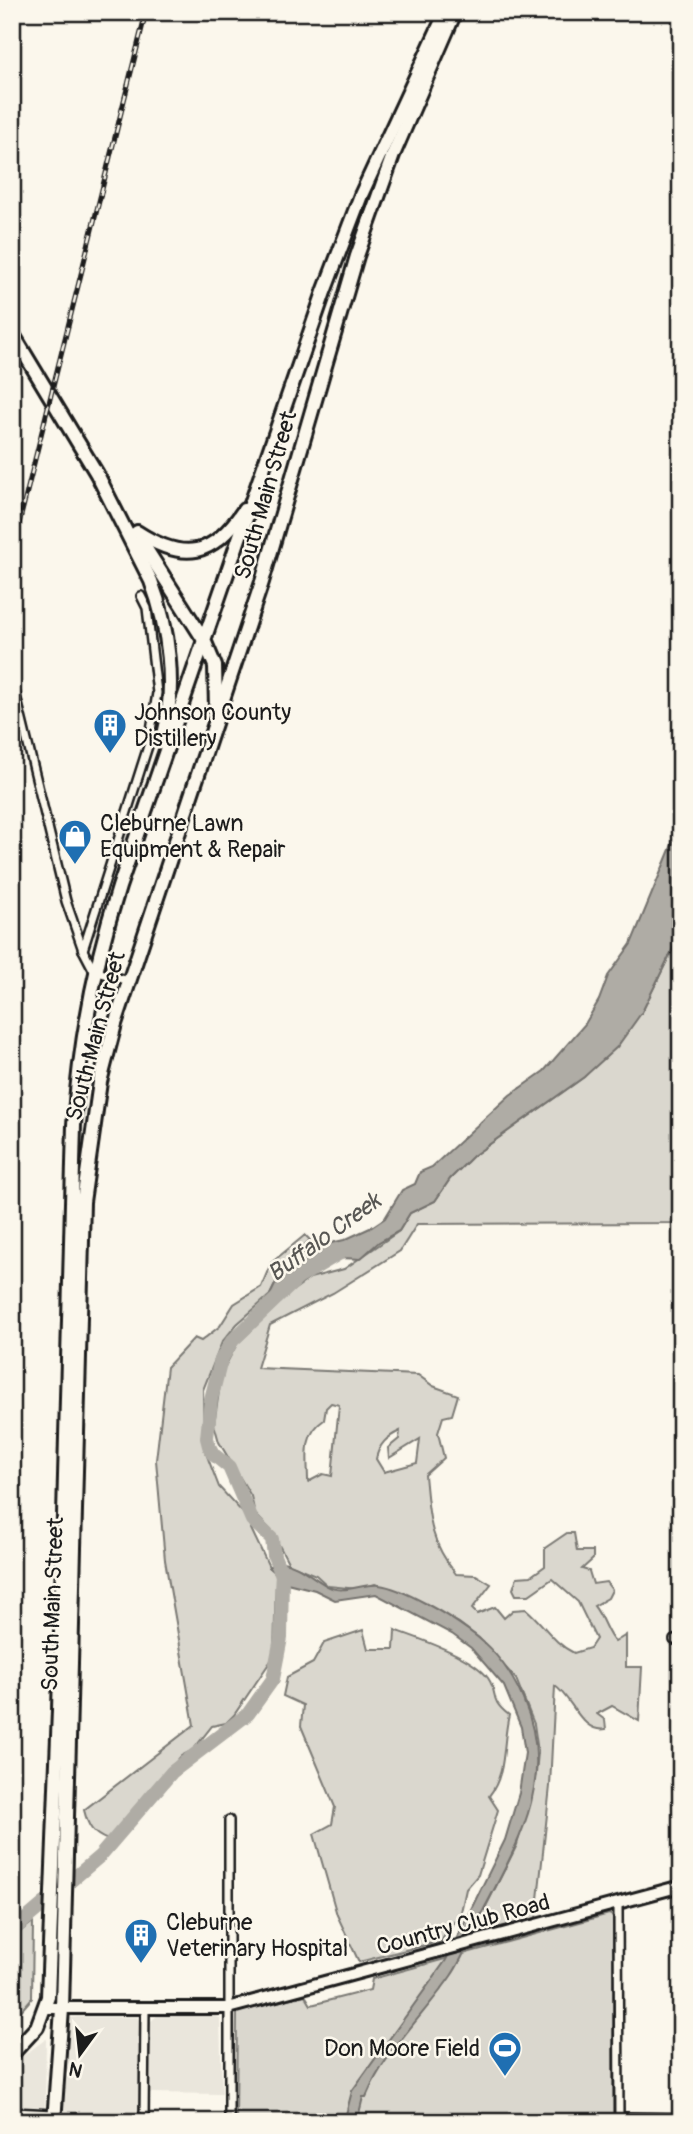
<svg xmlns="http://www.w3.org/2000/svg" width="693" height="2134" viewBox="0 0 693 2134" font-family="Pangolin,sans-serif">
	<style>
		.built { fill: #eae6dc }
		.green { fill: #dad7ce; stroke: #7b7a75; stroke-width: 2; fill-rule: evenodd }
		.water { fill: #afaca5; stroke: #74726e; stroke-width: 2 }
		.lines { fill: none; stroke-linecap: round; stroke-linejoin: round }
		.river { stroke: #afaca5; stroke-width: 14 }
		.street-casing { stroke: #1c1c1c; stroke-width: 12 }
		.secondary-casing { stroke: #1c1c1c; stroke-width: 16 }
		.primary-casing { stroke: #1c1c1c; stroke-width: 18 }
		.street { stroke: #fbf7ec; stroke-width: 7 }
		.secondary { stroke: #fbf7ec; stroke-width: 10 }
		.primary { stroke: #fbf7ec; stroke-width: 12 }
		.rail-casing { stroke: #1c1c1c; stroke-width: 5 }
		.rail { stroke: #fbf7ec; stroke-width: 2.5; stroke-dasharray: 8; stroke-linecap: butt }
		.labels { text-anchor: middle; stroke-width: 5; stroke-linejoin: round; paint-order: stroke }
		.street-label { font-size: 23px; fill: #1c1c1c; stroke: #fbf7ec }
		.poi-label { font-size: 23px; fill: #1c1c1c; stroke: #fbf7ec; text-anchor: start }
		.water-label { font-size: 24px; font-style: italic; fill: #575653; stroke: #fbf7ec }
	</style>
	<rect width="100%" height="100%" fill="#fbf7ec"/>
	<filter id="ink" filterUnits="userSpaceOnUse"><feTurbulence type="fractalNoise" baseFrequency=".0143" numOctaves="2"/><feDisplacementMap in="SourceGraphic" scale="14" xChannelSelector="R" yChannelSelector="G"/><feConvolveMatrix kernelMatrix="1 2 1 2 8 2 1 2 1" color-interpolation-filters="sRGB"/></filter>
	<g filter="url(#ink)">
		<g class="built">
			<path d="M159,2014H210L220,2018L222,2094L150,2093V2022Z"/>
			<path d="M78,2017H137L141,2023L139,2122H63L65,2025L69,2018Z"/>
			<path d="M46,2039L45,2108L12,2107V2064Z"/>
		</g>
		<g class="green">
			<path d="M681,932V1223L417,1224L400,1251L333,1293L270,1325L257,1368L418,1375L433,1386L458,1395L452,1415L443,1417L438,1433L444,1458L425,1475C429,1517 429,1540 456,1574L476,1575L491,1584L472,1609L477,1614L495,1607L504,1618L513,1610L526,1609C545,1625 552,1642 574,1653L590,1648L596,1639L578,1602L552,1579L529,1595H516L513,1589L517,1577L531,1576L545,1566V1548L567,1533H574L577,1551H593V1559L582,1569L589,1571L593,1584L606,1582L612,1590L608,1598L594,1606C603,1617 607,1635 615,1642L626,1635V1667H642L639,1721L612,1706L597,1714L605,1720L606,1729C581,1734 572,1697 555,1686L550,1786L536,1918L472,1934L517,1845L536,1774L538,1752L534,1724L516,1679L479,1638L459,1623L415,1600L375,1584L358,1589L328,1586L316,1575L289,1564L271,1530L255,1514L251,1496L219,1442L214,1424L222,1372L237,1344L291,1292L310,1278L344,1269L399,1231L410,1213L435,1201L450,1179L473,1156L584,1077L642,1012ZM331,1403L339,1405L332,1476L323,1474L308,1482C308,1457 302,1435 324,1420L326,1408ZM400,1431L399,1439L388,1448L389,1458L420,1439L417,1463L384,1472L376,1459C379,1444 387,1437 400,1431Z"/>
			<path d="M305,1235L310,1240L286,1262L270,1295L237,1324L222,1342L203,1390L204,1448L219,1487L244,1514L269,1567L276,1573L274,1656L234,1715L226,1723L212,1726L193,1750L181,1756L108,1840C92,1834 88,1826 84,1810L194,1725L165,1560L156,1460L167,1367L194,1338L201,1341L220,1326L234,1304L261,1287L271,1263Z"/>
			<path d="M363,1630L368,1649H394L395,1630C420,1639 472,1656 488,1678C499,1694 488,1699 509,1715C502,1744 507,1774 489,1796L498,1810L478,1875L466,1889L461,1912L441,1941L359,1962L337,1915L314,1834L332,1824L335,1807L301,1726L303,1705L283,1696L287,1677L313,1663L324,1643Z"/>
			<path d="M609,1914L613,1916V2122H236L237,2012L305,1995L311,2005L370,1990L372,1979Z"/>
			<path d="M33,1922L32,1998L12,2021V1938Z"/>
		</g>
		<g class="water">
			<path d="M681,823V932L642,1012L617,1047L584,1077L473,1156L450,1179L435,1201L410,1213L399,1231L379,1242L360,1259C311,1254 311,1272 281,1302L270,1295L286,1262L322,1245L344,1240L370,1228L385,1218L402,1190L415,1184L420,1172L432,1167L510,1095L544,1071L585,1024L599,1000L608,976L631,944Z"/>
			<path d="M275,1561C297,1562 310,1576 327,1586C343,1595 363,1583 379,1585C403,1588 448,1615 468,1630C494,1648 511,1671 523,1699C557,1777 520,1840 484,1909C473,1931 465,1956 451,1976C423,2016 385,2051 366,2097H363L357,2122H344L352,2091L446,1960L505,1840L519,1793L525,1753L521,1727L504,1686L471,1648L452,1634L376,1594L335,1600L315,1590L287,1583L269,1567Z"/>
		</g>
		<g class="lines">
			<path class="river" d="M12,1931L100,1856L172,1772L248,1714L273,1679L281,1638L282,1575L274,1556L272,1539L252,1520L229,1467L213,1454L209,1446L207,1438L211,1399L221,1360L232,1341L298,1278L345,1250"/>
			<defs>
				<g id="street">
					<path d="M12,679L66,901L83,950L94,971L129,981"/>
					<path d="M83,950L149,743L157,693L147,608L141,596"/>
					<path d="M674,1640L681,1638"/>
					<path d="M229,1820V2122"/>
					<path d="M618,1904L619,2122"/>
					<path d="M12,2112L54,2114"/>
					<path d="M619,2117L681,2118"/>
					<path d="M144,2122L145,2009"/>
				</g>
				<path id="secondary" d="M46,2008H228L681,1886"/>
				<g id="primary">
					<path d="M12,333L97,474L151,581C169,628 176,686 164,735"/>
					<path d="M137,532C185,563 213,556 244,510"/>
					<path d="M141,541L204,640L215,666L216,708"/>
					<path d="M12,2054L37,2027L48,1997L59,1710L74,1125C80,1042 94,965 119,887L324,292L361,195L446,12"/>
					<path d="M54,2122L62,2009L83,1202L100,1082L115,1024L262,582L357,256L393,155L455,12"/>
				</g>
			</defs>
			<use href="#street" class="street-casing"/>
			<use href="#secondary" class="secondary-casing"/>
			<use href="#primary" class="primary-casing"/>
			<use href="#street" class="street"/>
			<use href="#secondary" class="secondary"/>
			<use href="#primary" class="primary"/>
			<defs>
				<path id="rail" d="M12,552L146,12"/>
			</defs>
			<use href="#rail" class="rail-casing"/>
			<use href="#rail" class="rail"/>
		</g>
	</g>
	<defs>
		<symbol id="building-pin" viewBox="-11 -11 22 30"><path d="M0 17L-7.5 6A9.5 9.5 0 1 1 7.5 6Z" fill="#1f6fb2" stroke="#fbf7ec"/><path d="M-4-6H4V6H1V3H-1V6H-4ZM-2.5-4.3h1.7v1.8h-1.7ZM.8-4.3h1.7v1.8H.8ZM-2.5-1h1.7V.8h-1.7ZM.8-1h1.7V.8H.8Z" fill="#fff"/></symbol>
		<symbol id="shop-pin" viewBox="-11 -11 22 30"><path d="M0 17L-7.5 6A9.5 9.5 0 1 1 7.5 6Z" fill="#1f6fb2" stroke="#fbf7ec"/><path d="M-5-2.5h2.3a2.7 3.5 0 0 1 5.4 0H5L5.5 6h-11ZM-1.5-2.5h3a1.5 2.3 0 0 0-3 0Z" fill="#fff"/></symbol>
		<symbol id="stadium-pin" viewBox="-11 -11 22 30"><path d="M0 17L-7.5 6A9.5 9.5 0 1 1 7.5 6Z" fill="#1f6fb2" stroke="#fbf7ec"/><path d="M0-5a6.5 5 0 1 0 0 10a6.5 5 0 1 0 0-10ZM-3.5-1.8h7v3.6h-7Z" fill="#fff"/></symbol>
	</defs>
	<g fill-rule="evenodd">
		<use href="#building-pin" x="91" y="706" width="38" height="52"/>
		<use href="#shop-pin" x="56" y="817" width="38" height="52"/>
		<use href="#building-pin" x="122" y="1916" width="38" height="52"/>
		<use href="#stadium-pin" x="486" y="2029" width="38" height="52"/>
	</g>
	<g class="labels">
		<g class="street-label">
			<text transform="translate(265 495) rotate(-74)" y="8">South Main Street</text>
			<text transform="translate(95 1036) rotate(-75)" y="8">South Main Street</text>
			<text transform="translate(52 1604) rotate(-88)" y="8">South Main Street</text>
			<text transform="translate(463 1924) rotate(-15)" y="8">Country Club Road</text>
		</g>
		<g class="poi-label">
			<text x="134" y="720">Johnson County<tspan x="134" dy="26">Distillery</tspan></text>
			<text x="100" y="831">Cleburne Lawn<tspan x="100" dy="26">Equipment &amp; Repair</tspan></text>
			<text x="166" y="1930">Cleburne<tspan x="166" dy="26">Veterinary Hospital</tspan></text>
			<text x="480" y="2056" text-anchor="end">Don Moore Field</text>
		</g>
		<g class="water-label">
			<text transform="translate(324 1237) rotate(-36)" y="8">Buffalo Creek</text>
		</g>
	</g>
	<rect width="693" height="2134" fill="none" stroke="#fbf7ec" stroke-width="42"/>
	<rect x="21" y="21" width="651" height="2092" fill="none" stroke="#1c1c1c" stroke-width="2.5" filter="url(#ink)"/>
	<g transform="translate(80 2054) rotate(195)" stroke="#fbf7ec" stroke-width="5" paint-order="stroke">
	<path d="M0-5L12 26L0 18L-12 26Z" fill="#1c1c1c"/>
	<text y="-10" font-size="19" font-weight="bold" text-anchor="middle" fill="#1c1c1c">N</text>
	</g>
</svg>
